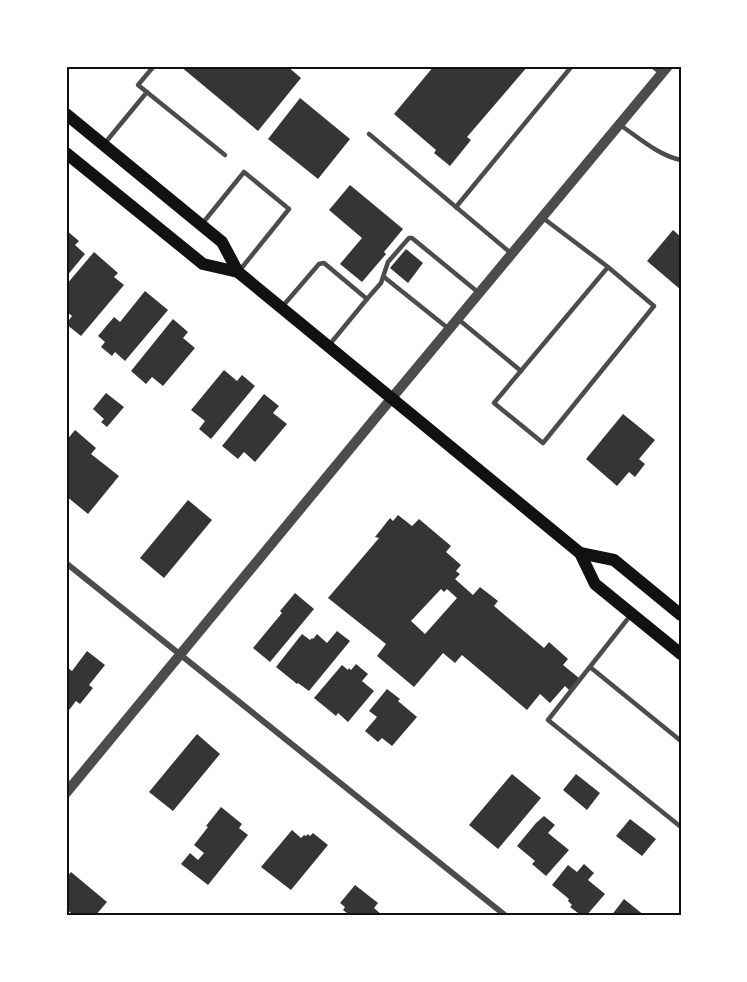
<svg xmlns="http://www.w3.org/2000/svg" width="747" height="982" viewBox="0 0 747 982" font-family="'Roboto Serif',serif">
	<style>
		.building { fill: #353535; fill-rule: evenodd }
		.lines { fill: none; stroke-linecap: round; stroke-linejoin: round }
		.service { stroke: #4c4c4c; stroke-width: 4.5 }
		.minor { stroke: #4c4c4c; stroke-width: 6 }
		.tertiary { stroke: #4c4c4c; stroke-width: 10 }
		.secondary { stroke: #111; stroke-width: 12 }
		.neatline { fill: none; stroke: #111; stroke-width: 2 }
	</style>
	<rect width="100%" height="100%" fill="#fff"/>
	<g class="building">
		<path d="M180,66H287L301,78L258,131Z"/>
		<path d="M434,66H528L467,137L471,140L450,166L434,153L436,150L394,114Z"/>
		<path d="M300,98L350,139L318,179L268,139Z"/>
		<path d="M350,185L403,229L384,252L386,254L362,282L340,264L362,238L329,210Z"/>
		<path d="M66,230L79,241L75,245L85,254L66,277Z"/>
		<path d="M673,230L681,237V290L647,261Z"/>
		<path d="M406,249L423,263L408,283L390,268Z"/>
		<path d="M94,252L118,273L114,277L124,285L81,336L66,324L72,316L66,311V285Z"/>
		<path d="M145,291L168,310L125,361L115,352L112,356L101,347L105,342L98,336L114,317L120,322Z"/>
		<path d="M173,319L188,332L183,338L195,348L163,386L152,377L146,384L131,371Z"/>
		<path d="M224,370L237,381L242,375L255,386L211,439L199,429L205,421L191,410Z"/>
		<path d="M106,393L124,407L107,427L101,422L104,419L93,409Z"/>
		<path d="M264,394L279,406L273,413L287,424L255,462L244,452L238,459L222,446Z"/>
		<path d="M623,414L655,440L639,459L645,464L635,477L629,472L617,486L586,459Z"/>
		<path d="M75,430L96,448L91,454L119,476L88,514L66,496V441Z"/>
		<path d="M188,500L212,520L164,578L140,558Z"/>
		<path d="M398,515L412,526L419,519L451,546L446,552L461,565L456,571L460,574L455,579L473,595L480,587L498,601L494,606L544,648L549,642L568,659L563,665L579,678L569,690L565,686L550,703L540,694L527,710L462,655L455,663L443,653L414,687L377,656L386,644L328,598L379,538L375,537L390,518L393,521ZM441,589L444,592L447,589L457,598L425,634L411,621Z"/>
		<path d="M295,593L314,609L270,662L253,648L282,613L280,611Z"/>
		<path d="M337,631L350,641L309,691L298,683L297,684L276,667L302,634L310,640L312,638L313,639L317,634L327,643Z"/>
		<path d="M87,651L105,665L89,685L93,688L80,704L76,701L66,714V671L68,668L72,671Z"/>
		<path d="M356,664L368,674L362,681L374,691L348,722L338,713L336,716L314,698L342,665L348,670L349,668L351,670Z"/>
		<path d="M387,689L400,699L398,701L417,717L392,746L382,738L378,742L365,731L377,717L369,711Z"/>
		<path d="M197,734L220,754L173,811L149,792Z"/>
		<path d="M512,774L541,798L498,849L469,825Z"/>
		<path d="M576,774L600,793L587,810L563,790Z"/>
		<path d="M221,807L242,824L239,828L248,835L208,885L181,864L190,853L198,860L204,853L194,845L208,827L206,826Z"/>
		<path d="M544,816L555,825L548,833L569,850L546,876L532,864L535,861L517,846L536,823Z"/>
		<path d="M630,819L656,839L642,856L616,836Z"/>
		<path d="M292,830L301,838L304,835L306,836L308,834L310,836L313,833L328,845L291,890L261,867Z"/>
		<path d="M584,864L594,873L588,880L605,894L586,916H582L570,907L572,905L568,901L569,899L552,885L568,865L577,872Z"/>
		<path d="M71,872L107,902L95,916H75L66,909V878Z"/>
		<path d="M355,885L378,903L374,908L383,916H345L347,913L343,910L345,907L340,903Z"/>
		<path d="M624,899L645,916H611Z"/>
	</g>
	<g class="lines">
		<g class="service">
			<path d="M154,66L138,85L225,155"/>
			<path d="M652,66L661,73"/>
			<path d="M620,125C638,137 659,156 681,160"/>
			<path d="M369,134L512,254"/>
			<path d="M105,143L147,92"/>
			<path d="M456,207L572,66"/>
			<path d="M543,218L608,267L654,306L543,443L494,403L608,267"/>
			<path d="M202,224L244,172L289,209L240,270"/>
			<path d="M384,277L449,329"/>
			<path d="M367,299L381,283L388,262L409,238H412L479,293"/>
			<path d="M282,307L319,264L324,263L367,299L330,344"/>
			<path d="M458,319L521,371"/>
			<path d="M630,616L548,720L681,827"/>
			<path d="M590,667L681,741"/>
		</g>
		<path class="minor" d="M66,563L506,916"/>
		<path class="tertiary" d="M66,793L391,399L668,66"/>
		<g class="secondary">
			<path d="M66,114L222,242L238,272L580,553L595,584L681,654"/>
			<path d="M66,153L203,264L238,272"/>
			<path d="M580,553L614,560L681,615"/>
		</g>
	</g>
	<rect width="747" height="982" fill="none" stroke="#ffffff" stroke-width="135"/>
	<rect x="68" y="68" width="612" height="846" class="neatline"/>
</svg>
